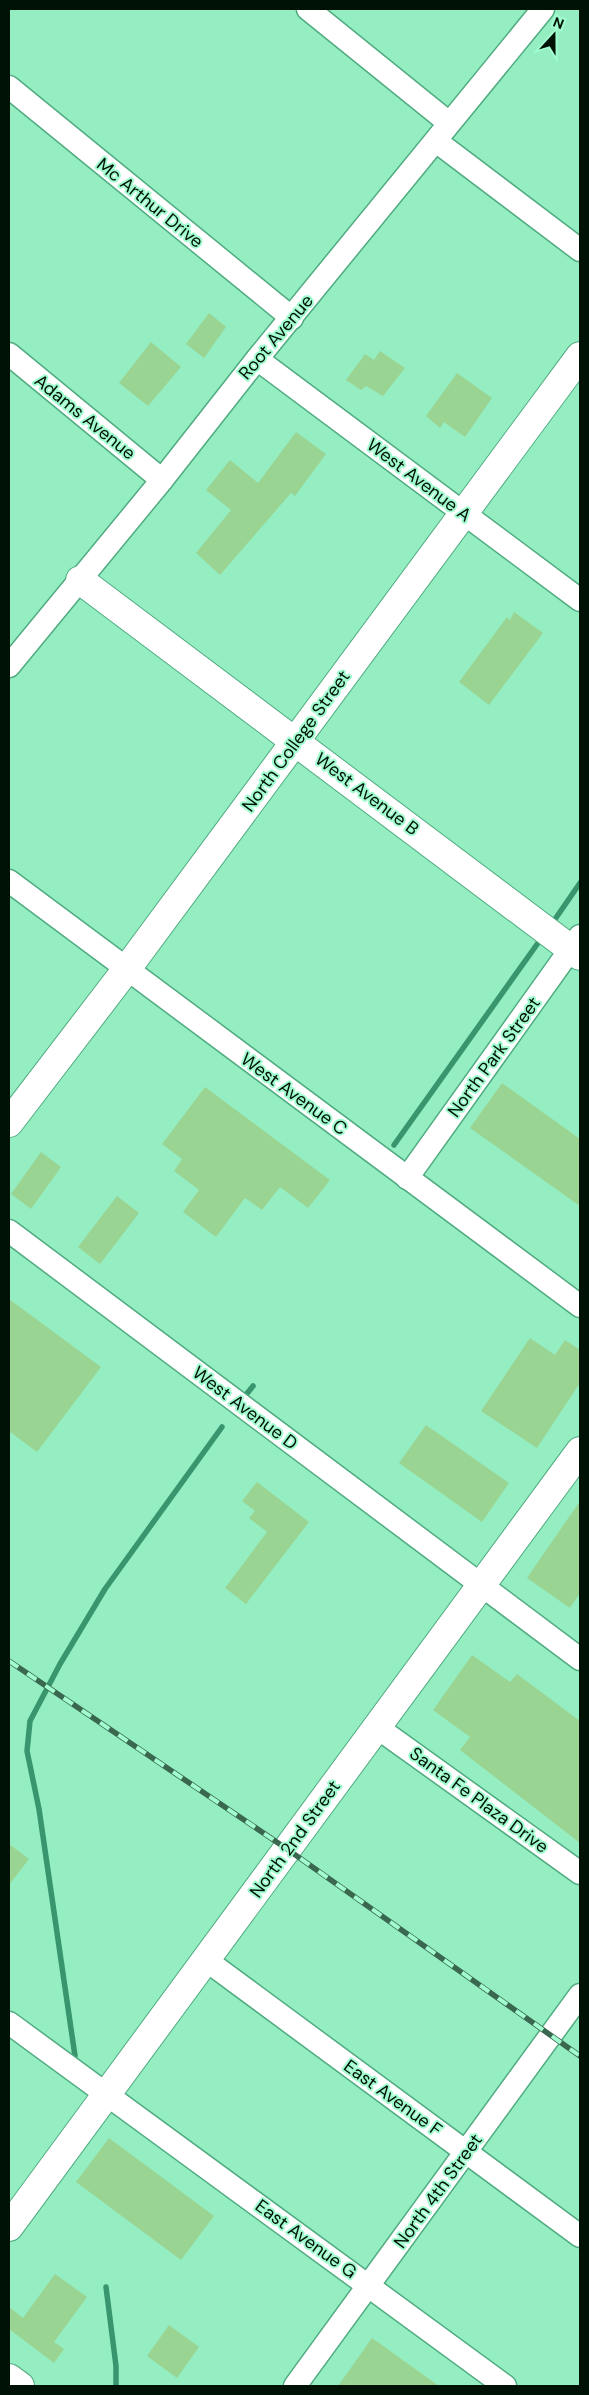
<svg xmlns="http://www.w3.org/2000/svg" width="589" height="2395" viewBox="0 0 589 2395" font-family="'DM Sans',sans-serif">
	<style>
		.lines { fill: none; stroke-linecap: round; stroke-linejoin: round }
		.stream { stroke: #39956d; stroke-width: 5.5 }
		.building { fill: #9ad493 }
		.minor-casing { stroke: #50ab81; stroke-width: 25 }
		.tertiary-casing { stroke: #50ab81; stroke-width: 30 }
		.primary-casing { stroke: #50ab81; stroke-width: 30 }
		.minor { stroke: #fff; stroke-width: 22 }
		.tertiary { stroke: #fff; stroke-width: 28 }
		.primary { stroke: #fff; stroke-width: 28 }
		.rail-casing { stroke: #3a674f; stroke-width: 5.5 }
		.rail { stroke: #a1fccf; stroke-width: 4; stroke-dasharray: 11; stroke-linecap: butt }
		.labels { text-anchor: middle; stroke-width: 4; stroke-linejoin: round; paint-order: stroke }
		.street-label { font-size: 18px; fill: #001106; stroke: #a1fccf }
	</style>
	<rect width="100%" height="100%" fill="#94eec2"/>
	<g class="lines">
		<g class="stream">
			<path d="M551,925L580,883"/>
			<path d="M394,1145L543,936"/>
			<path d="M245,1396L253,1386"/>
			<path d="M75,2056L39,1809L27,1751L30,1721L60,1664L105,1589L222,1427"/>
			<path d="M106,2287L116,2366V2386"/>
		</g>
	</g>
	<g class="building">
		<path d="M209,313L226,327L204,358L186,344Z"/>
		<path d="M151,342L181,367L148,406L119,383Z"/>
		<path d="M380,351L405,368L383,396L366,386L361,390L346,380L365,354L374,360Z"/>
		<path d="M457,373L492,398L465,437L444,422L440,428L426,416Z"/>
		<path d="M296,432L326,454L295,496L291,493L220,575L196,553L231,510L206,490L230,460L258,483Z"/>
		<path d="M514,612L543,633L489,705L459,682L507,617L510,620Z"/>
		<path d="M502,1083L580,1139V1206L470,1128Z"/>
		<path d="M205,1087L330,1180L308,1208L280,1187L262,1210L245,1198L216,1237L183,1212L199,1190L174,1171L182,1159L162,1144Z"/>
		<path d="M41,1152L61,1167L31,1209L11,1194Z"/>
		<path d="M117,1196L139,1213L100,1264L78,1247Z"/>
		<path d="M9,1299L101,1367L37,1452L9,1431Z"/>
		<path d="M530,1338L555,1355L565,1340L580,1350V1383L537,1448L481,1411Z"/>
		<path d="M426,1425L509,1483L482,1522L399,1463Z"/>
		<path d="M257,1482L309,1522L246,1604L225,1588L267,1532L249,1518L255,1511L242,1501Z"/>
		<path d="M580,1501V1593L570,1608L527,1578Z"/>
		<path d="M472,1655L510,1682L517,1674L580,1721V1843L460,1750L470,1737L433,1710Z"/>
		<path d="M9,1844L29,1859L9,1885Z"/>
		<path d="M109,2138L214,2216L181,2260L76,2182Z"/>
		<path d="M55,2274L87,2297L54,2342L64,2349L54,2363L9,2329V2307L23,2318Z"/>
		<path d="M169,2325L199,2347L177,2378L147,2356Z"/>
		<path d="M372,2338L439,2386H338Z"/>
	</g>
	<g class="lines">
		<defs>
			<g id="minor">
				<path d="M308,9L449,123"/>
				<path d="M9,87L292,318"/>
				<path d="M436,141L580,250"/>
				<path d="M9,354L162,480"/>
				<path d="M257,359L580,600"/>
				<path d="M9,666L162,480L257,359L543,9"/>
				<path d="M9,881L580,1306"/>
				<path d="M407,1178L580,936"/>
				<path d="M9,1231L580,1659"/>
				<path d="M378,1728L580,1873"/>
				<path d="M206,1960L580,2236"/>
				<path d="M9,2023L505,2386"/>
				<path d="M295,2386L580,1995"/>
			</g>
			<g id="tertiary">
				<path d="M80,580L580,956"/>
				<path d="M9,1123L126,970L580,356"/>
				<path d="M9,2227L580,1451"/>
			</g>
			<path id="primary" d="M9,2378L20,2386"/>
		</defs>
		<use href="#minor" class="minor-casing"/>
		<use href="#tertiary" class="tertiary-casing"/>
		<use href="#primary" class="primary-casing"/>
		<use href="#minor" class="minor"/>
		<use href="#tertiary" class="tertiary"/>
		<use href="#primary" class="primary"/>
		<defs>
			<path id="rail" d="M9,1661L287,1849L580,2056"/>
		</defs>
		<use href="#rail" class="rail-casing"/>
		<use href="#rail" class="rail"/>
	</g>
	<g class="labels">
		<g class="street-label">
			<text transform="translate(150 203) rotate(39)" y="6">Mc Arthur Drive</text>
			<text transform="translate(276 337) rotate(-50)" y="6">Root Avenue</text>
			<text transform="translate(85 417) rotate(39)" y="6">Adams Avenue</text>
			<text transform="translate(419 480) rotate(37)" y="6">West Avenue A</text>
			<text transform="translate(296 741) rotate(-54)" y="6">North College Street</text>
			<text transform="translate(367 794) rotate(37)" y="6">West Avenue B</text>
			<text transform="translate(494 1057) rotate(-54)" y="6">North Park Street</text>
			<text transform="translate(294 1094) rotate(36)" y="6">West Avenue C</text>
			<text transform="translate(245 1408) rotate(37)" y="6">West Avenue D</text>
			<text transform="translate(479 1800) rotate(36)" y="6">Santa Fe Plaza Drive</text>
			<text transform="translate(295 1839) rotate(-54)" y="6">North 2nd Street</text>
			<text transform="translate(393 2098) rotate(36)" y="6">East Avenue F</text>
			<text transform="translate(438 2191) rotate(-54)" y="6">North 4th Street</text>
			<text transform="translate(306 2239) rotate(36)" y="6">East Avenue G</text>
		</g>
	</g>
	<rect width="589" height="2395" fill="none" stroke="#001106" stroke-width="20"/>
	<g transform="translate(554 35) rotate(21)" stroke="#a1fccf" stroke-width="4" paint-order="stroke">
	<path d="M0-4L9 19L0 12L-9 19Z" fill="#001106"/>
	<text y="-8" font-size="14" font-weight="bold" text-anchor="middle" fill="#001106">N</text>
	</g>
</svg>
